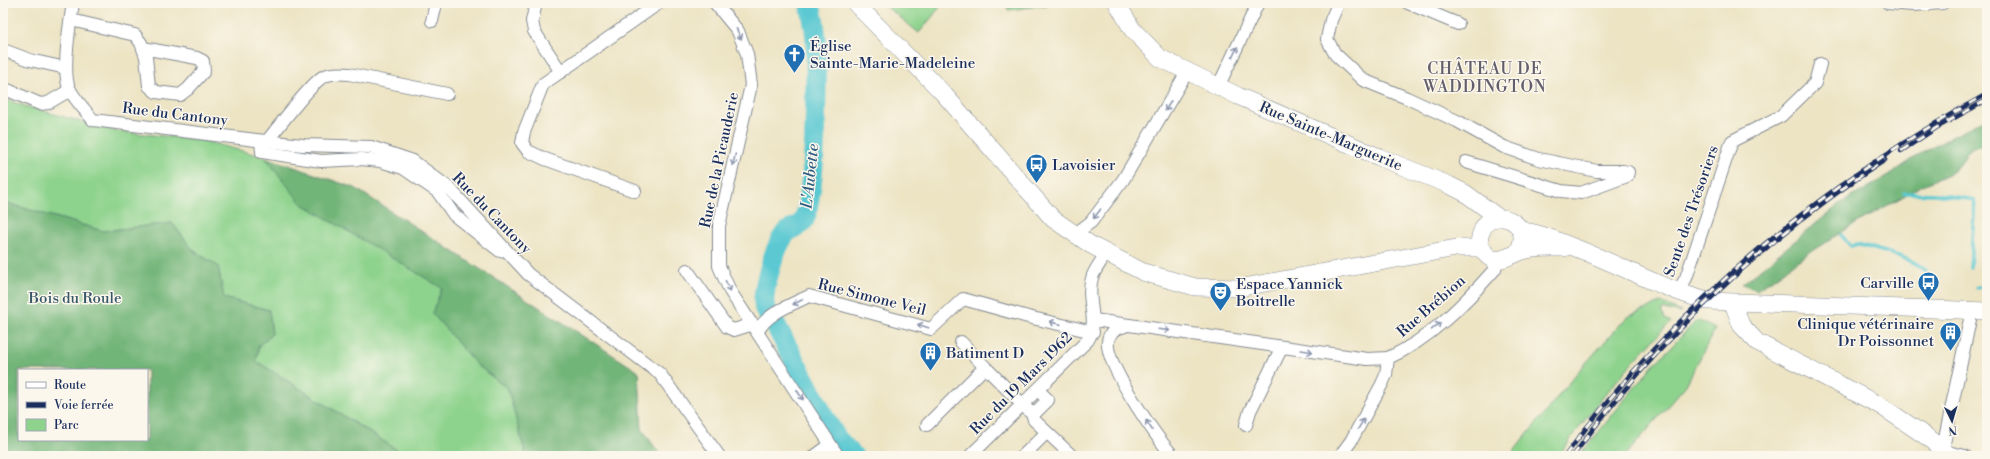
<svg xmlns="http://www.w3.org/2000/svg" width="1990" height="459" viewBox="0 0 1990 459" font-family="'Libre Bodoni',serif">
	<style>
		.green { fill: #8ed38d; stroke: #548176 }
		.forest { fill: #72b578; stroke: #46726b; fill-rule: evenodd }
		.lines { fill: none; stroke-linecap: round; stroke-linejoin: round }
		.stream { stroke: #5cc9d2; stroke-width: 3.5 }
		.river { stroke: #5cc9d2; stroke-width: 21 }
		.street-casing { stroke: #848a91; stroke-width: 14 }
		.secondary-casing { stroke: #848a91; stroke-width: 18 }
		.street { stroke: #fff; stroke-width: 12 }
		.secondary { stroke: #fff; stroke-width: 17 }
		.rail-casing { stroke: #1b2f5e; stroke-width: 4.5 }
		.rail { stroke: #fbf7ec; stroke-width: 3; stroke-dasharray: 9; stroke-linecap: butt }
		.oneway { stroke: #8d97ae }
		.labels { text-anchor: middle; stroke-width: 3; stroke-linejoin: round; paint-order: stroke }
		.poi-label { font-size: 15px; fill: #1b2f5e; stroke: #fbf7ec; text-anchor: start }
		.street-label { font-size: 15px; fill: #1b2f5e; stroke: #fbf7ec }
		.park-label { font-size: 15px; fill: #38586a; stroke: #fbf7ec }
		.neighbourhood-label { font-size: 16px; letter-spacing: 1px; fill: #625e6c; stroke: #fbf7ec }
		.water-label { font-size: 16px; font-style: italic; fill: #2e5d81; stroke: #fbf7ec }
	</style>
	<rect width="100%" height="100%" fill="#fbf7ec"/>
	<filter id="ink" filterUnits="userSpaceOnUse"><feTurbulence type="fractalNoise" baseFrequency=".025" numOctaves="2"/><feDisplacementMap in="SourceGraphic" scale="8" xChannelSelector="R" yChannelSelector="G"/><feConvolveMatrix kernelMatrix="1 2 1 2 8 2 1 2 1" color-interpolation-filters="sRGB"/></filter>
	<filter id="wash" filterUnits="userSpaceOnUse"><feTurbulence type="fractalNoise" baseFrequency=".012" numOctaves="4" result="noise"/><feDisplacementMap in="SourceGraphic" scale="16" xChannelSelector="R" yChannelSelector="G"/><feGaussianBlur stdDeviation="0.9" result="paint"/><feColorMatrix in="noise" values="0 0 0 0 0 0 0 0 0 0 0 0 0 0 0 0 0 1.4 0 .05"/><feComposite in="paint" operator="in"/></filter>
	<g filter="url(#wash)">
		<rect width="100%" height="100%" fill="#ede4c4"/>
		<g class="green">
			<path d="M882,3H934L940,7L919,33Z"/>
			<path d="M1007,3H1047V5L1008,10Z"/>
			<path d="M3,98L18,104L115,131L201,140L265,157L385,252L442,288L476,364L508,389L526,456H407L256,361L259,345L272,334L269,310L224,298L218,266L194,251L172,223L103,231L3,202Z"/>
			<path d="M1661,303L1681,312L1680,313L1664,309L1661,311L1665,319L1671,322C1630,363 1591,409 1559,456H1510L1576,374L1627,317Z"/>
			<path d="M1697,320L1715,329L1686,385L1625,456H1579L1648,371Z"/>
		</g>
		<g class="forest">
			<path d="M1987,118V146L1973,147L1966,153V157L1952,172L1921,186L1850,227L1807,254L1757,290L1742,284L1840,204L1888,176L1920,154Z"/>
			<path d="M265,157L355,188L639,372L642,429L661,456H526L508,389L476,364L432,313L442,288L301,203Z"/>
			<path d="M3,202L103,231L172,223L194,251L218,266L224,298L269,310L272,334L259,345L256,361L407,456H3ZM19,370H147V440H19Z"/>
		</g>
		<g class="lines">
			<g class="stream">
				<path d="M1904,193L1936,194L1975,200L1970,267"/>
				<path d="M1841,235L1851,246L1857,244C1876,250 1913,257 1926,271"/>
				<path d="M1977,287L1987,288"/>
			</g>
			<path class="river" d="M809,3C819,33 816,59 816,90C815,131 815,174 806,214C802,230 791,226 785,234C775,247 760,293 765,309C767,313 771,318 774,322L824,417L837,439L853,456"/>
		</g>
	</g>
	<g filter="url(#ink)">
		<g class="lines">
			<defs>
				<g id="street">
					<path d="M73,3C70,22 61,74 70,90C76,101 85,110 93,120L256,140L303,145L371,147L413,161L449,188L528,274L660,374L719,456"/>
					<path d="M536,3L532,21L534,31L561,72"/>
					<path d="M715,3L738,31L747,54L751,85L719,226V266L730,291L838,456"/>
					<path d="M1335,3L1338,4L1331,20L1327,39L1335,54L1363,80L1407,98L1457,121L1504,147L1539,159L1597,171H1623L1628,172L1627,176L1581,193L1561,191L1466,162"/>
					<path d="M1408,3L1458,24"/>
					<path d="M1888,3L1913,5L1943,3"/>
					<path d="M71,20L135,35L141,43L146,57L149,86L156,92L180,95L188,89L204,71L203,61L197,58L143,48"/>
					<path d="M432,21L436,3"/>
					<path d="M3,50L30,60L66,68"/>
					<path d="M1218,87L1258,3"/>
					<path d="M3,88L40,104L48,103L70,90"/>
					<path d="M261,141L262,152L321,161L362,159L380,161L403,168L438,192L454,215L500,251"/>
					<path d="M267,141C277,129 312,82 324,76C332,73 340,73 349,74L447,94"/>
					<path d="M635,191L545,159L528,151L522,143L524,132L543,84L659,3"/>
					<path d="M1075,234L1091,222L1123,180L1187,72"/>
					<path d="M687,270L727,327L734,330L753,324"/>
					<path d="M1678,292L1686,278L1732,141L1781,116L1815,83L1820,64"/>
					<path d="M1094,320L1367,359L1388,358"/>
					<path d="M1125,326C1118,328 1109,331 1108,341C1104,363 1157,438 1173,456"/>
					<path d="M758,331C767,313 791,305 809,296L931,329L963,299L1028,317L1093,332"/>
					<path d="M961,342L985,367"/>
					<path d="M1033,415L1034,420L1072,456"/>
					<path d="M927,425L985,367L1033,415L1048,400L1038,390"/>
					<path d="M1246,425L1250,411L1282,347"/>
					<path d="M1943,448L1972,310"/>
					<path d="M1947,452L1965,456"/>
					<path d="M815,456L830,445"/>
					<path d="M970,456L1088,340C1100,320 1085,300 1092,278C1094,270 1102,261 1106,253"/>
					<path d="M1023,456L1046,433"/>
					<path d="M1340,456L1351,441L1382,384L1386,375L1388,358C1429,340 1465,303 1495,269L1497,260"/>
				</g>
				<g id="secondary">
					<path d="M855,3L942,92L1053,219L1091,245L1143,272L1195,287L1238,288L1456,248H1482"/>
					<path d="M1117,3L1132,29L1160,58L1238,96L1379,157L1449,185L1465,193L1499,218"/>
					<path d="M1521,231C1537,232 1553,239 1568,245C1615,262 1659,288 1707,301L1987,311"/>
					<path d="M1516,254C1539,223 1490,202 1481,233C1479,237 1479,243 1482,248C1493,271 1511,253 1527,250C1539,247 1551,248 1564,248"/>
					<path d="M1733,303L1741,325L1757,342L1881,406L1933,441L1950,456"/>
				</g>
			</defs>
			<use href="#street" class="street-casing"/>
			<use href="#secondary" class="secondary-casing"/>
			<use href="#street" class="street"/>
			<use href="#secondary" class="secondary"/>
			<defs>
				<g id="rail">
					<path d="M1901,151L1936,128L1987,100"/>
					<path d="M1565,456C1677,304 1821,184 1987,94"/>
					<path d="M1573,456C1654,343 1768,235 1885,160"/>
				</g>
			</defs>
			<use href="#rail" class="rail-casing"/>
			<use href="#rail" class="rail"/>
		</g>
		<defs><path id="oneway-shaft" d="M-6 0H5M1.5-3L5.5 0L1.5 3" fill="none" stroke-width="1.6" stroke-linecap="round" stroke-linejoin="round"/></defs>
		<g class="oneway">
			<use href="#oneway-shaft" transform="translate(739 34) rotate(64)"/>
			<use href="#oneway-shaft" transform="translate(1235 52) rotate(-65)"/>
			<use href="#oneway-shaft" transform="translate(1168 106) rotate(121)"/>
			<use href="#oneway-shaft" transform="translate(734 160) rotate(103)"/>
			<use href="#oneway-shaft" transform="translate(1097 214) rotate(127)"/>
			<use href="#oneway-shaft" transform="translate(728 286) rotate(64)"/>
			<use href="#oneway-shaft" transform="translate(798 302) rotate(153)"/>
			<use href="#oneway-shaft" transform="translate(1055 323) rotate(-167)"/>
			<use href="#oneway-shaft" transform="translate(923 326) rotate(-163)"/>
			<use href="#oneway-shaft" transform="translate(1436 326) rotate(-40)"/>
			<use href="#oneway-shaft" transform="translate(1164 330) rotate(7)"/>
			<use href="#oneway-shaft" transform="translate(1307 351) rotate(9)"/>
			<use href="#oneway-shaft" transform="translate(800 395) rotate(57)"/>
			<use href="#oneway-shaft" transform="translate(1361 424) rotate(-60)"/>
			<use href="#oneway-shaft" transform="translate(1149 425) rotate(-122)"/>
		</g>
	</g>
	<defs>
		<symbol id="church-pin" viewBox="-11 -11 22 30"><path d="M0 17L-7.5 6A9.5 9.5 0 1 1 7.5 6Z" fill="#1f6fb2" stroke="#fbf7ec"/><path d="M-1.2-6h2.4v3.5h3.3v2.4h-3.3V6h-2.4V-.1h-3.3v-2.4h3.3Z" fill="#fff"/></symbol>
		<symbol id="bus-pin" viewBox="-11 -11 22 30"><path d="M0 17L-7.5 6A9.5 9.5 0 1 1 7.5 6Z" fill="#1f6fb2" stroke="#fbf7ec"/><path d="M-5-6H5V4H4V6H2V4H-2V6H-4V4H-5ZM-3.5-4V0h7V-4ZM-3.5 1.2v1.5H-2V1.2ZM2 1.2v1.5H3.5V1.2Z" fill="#fff"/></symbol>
		<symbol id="theatre-pin" viewBox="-11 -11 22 30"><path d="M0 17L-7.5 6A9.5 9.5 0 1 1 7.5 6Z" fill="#1f6fb2" stroke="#fbf7ec"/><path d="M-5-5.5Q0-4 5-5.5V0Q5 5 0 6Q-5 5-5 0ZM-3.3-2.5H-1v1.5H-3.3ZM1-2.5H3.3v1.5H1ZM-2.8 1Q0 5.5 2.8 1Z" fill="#fff"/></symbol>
		<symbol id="building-pin" viewBox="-11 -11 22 30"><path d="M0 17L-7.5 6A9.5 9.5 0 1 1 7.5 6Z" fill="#1f6fb2" stroke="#fbf7ec"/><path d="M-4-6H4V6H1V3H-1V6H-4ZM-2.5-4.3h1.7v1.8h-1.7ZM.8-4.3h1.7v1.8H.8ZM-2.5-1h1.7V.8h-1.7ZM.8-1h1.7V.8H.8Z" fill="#fff"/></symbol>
	</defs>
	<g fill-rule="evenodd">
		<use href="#church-pin" x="782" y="42" width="25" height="34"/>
		<use href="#bus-pin" x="1024" y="152" width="25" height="34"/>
		<use href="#bus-pin" x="1916" y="270" width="25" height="34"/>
		<use href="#theatre-pin" x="1208" y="280" width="25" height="34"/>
		<use href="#building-pin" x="1938" y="320" width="25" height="34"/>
		<use href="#building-pin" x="918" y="340" width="25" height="34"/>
	</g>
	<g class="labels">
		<g class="poi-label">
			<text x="810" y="51">Église<tspan x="810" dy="17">Sainte-Marie-Madeleine</tspan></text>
			<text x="1052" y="170">Lavoisier</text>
			<text x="1914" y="288" text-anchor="end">Carville</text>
			<text x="1236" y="289">Espace Yannick<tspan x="1236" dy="17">Boitrelle</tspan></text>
			<text x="1934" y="329" text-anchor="end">Clinique vétérinaire<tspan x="1934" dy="17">Dr Poissonnet</tspan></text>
			<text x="946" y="358">Batiment D</text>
		</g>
		<g class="street-label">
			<text transform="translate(175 114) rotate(7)" y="5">Rue du Cantony</text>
			<text transform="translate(1331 136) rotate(23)" y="5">Rue Sainte-Marguerite</text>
			<text transform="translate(719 160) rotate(-78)" y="5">Rue de la Picauderie</text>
			<text transform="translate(1691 211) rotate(-71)" y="5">Sente des Trésoriers</text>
			<text transform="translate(492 213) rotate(46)" y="5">Rue du Cantony</text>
			<text transform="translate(872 297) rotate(14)" y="5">Rue Simone Veil</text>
			<text transform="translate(1431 306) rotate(-41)" y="5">Rue Brébion</text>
			<text transform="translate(1021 383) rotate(-45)" y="5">Rue du 19 Mars 1962</text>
		</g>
		<g class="park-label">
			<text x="75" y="303">Bois du Roule</text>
		</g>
		<g class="neighbourhood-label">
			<text x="1485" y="74">CHÂTEAU DE<tspan x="1485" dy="18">WADDINGTON</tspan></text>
		</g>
		<g class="water-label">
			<text transform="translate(809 176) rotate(-84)" y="6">L'Aubette</text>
		</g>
	</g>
	<rect width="1990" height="459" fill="none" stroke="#fbf7ec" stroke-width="16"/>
	<rect x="18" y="369" width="130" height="72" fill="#fbf7ec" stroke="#a1a7b3"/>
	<rect x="26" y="382" width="20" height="6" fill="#ffffff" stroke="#a1a7b3"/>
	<text x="54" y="389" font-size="12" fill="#1b2f5e">Route</text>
	<rect x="26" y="402" width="20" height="6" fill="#1b2f5e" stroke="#a1a7b3"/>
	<text x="54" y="409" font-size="12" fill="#1b2f5e">Voie ferrée</text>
	<rect x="26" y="419" width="20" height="12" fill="#8ed38d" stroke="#a1a7b3"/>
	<text x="54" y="429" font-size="12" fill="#1b2f5e">Parc</text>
	<g transform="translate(1952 421) rotate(175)" stroke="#fbf7ec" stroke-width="3" paint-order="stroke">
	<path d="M0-3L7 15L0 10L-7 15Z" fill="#1b2f5e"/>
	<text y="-6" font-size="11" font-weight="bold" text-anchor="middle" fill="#1b2f5e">N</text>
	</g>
</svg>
